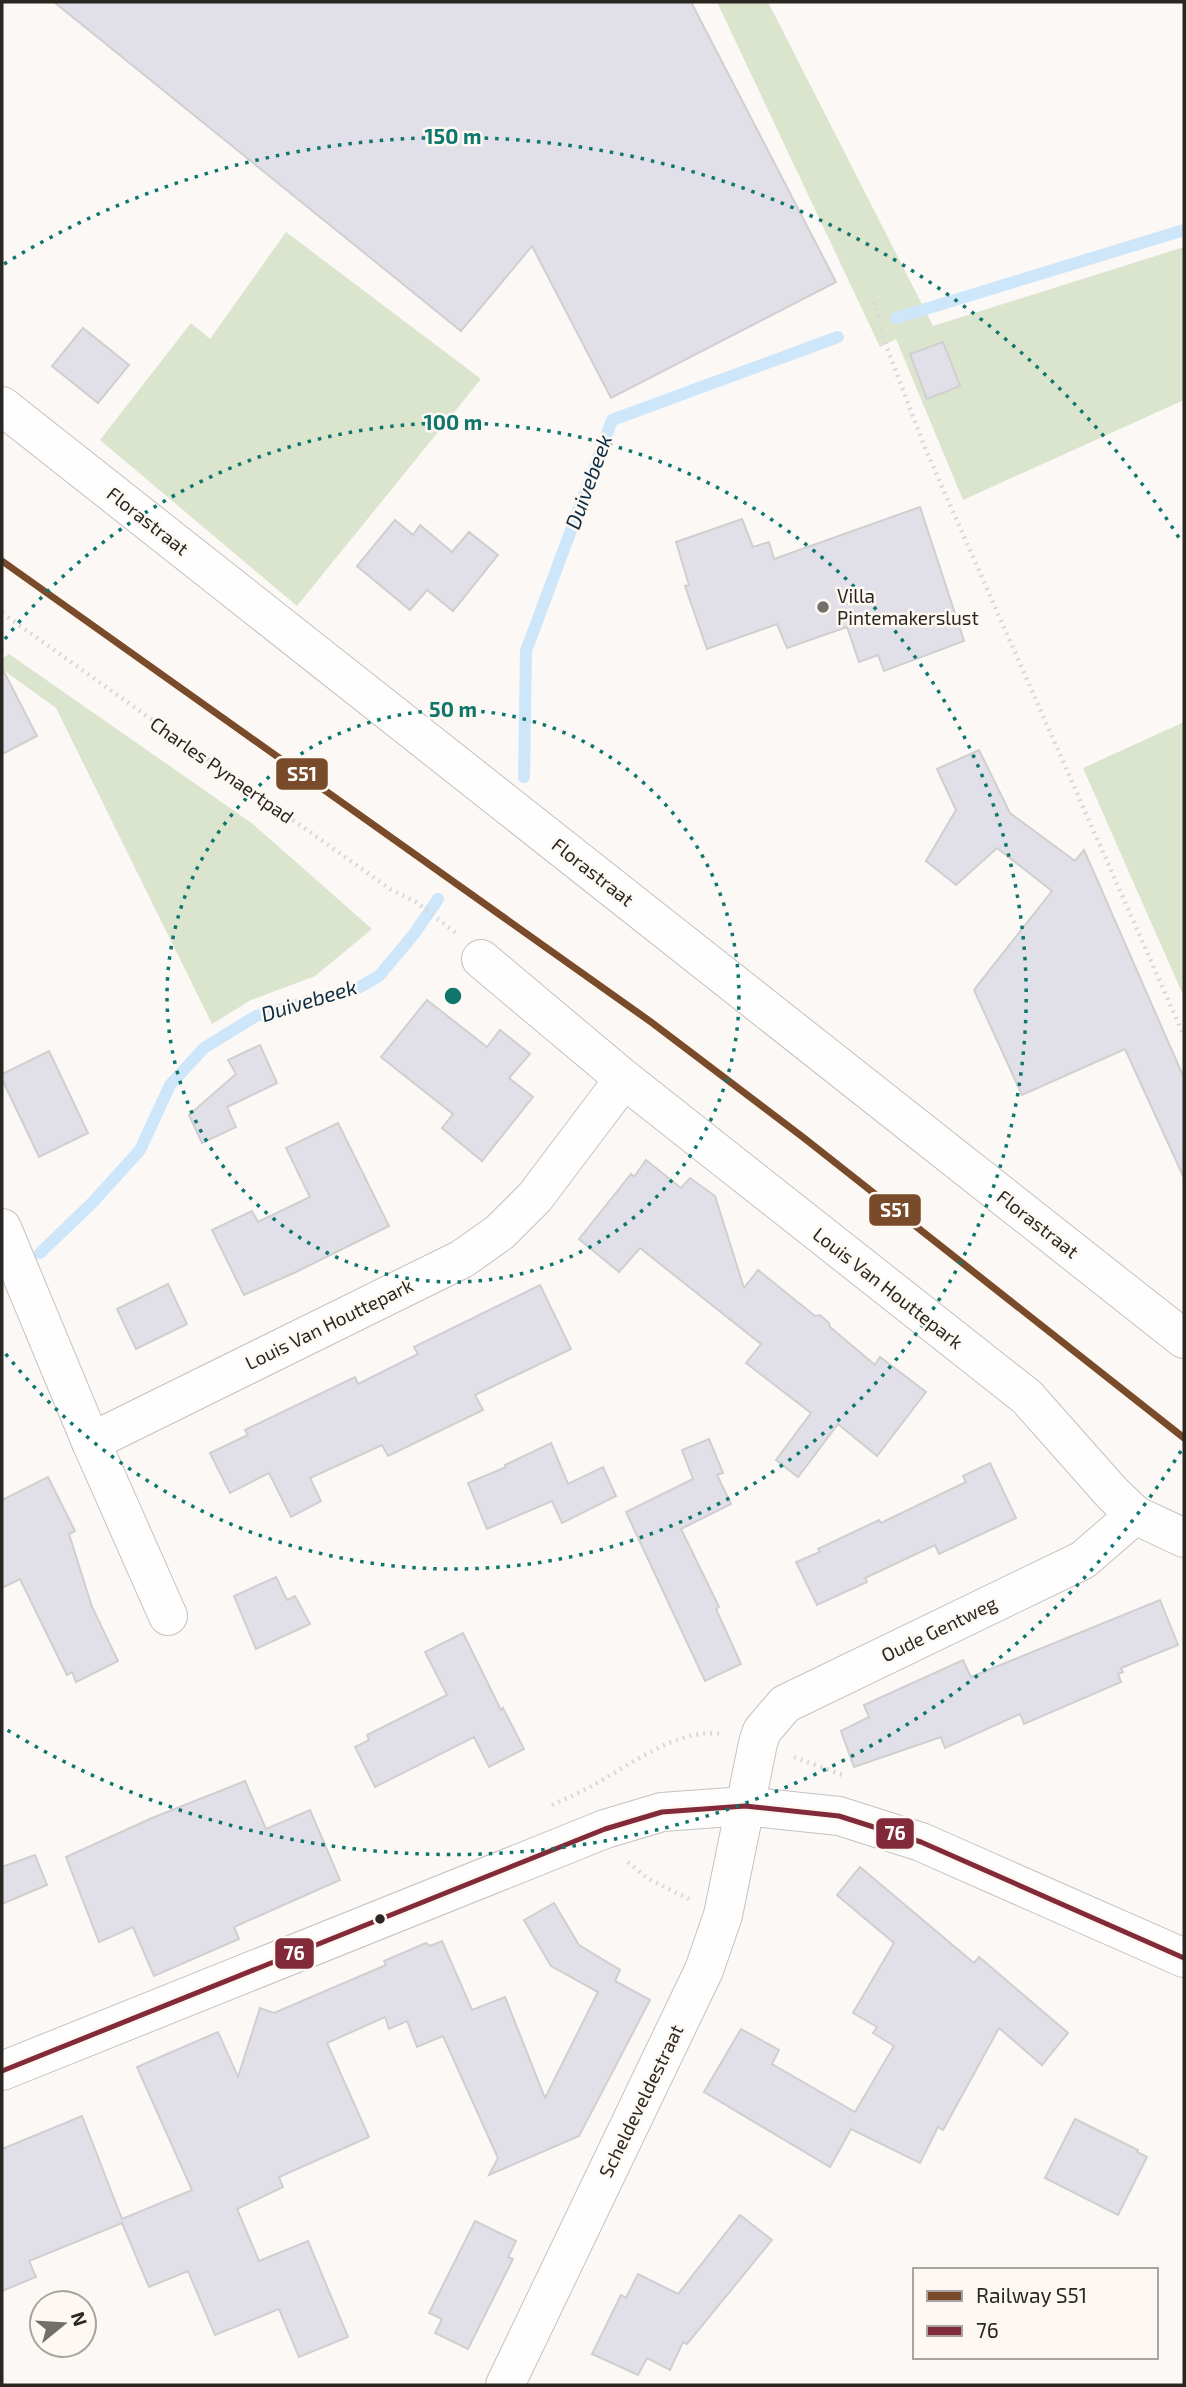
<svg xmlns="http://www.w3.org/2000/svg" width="1186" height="2387" viewBox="0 0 1186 2387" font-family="'Exo 2',sans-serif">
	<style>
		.green { fill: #dbe4cd }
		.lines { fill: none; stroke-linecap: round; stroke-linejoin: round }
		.stream { stroke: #cee6f9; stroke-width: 12 }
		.building { fill: #e1e0e8; stroke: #d0cfd0; stroke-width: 2 }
		.minor-casing { stroke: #c5c2bf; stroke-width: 40 }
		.path { stroke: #dad9d7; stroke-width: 4.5; stroke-dasharray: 2 5; stroke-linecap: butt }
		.minor { stroke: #fefefe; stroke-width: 38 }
		.bus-1-casing { stroke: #fef8f2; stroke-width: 10 }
		.bus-1 { stroke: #822a3a; stroke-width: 5 }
		.rail-1-casing { stroke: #fef8f2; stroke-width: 12 }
		.rail-1 { stroke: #7a4b2a; stroke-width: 7 }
		.ring { fill: none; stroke: #0f766e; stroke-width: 3.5; stroke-dasharray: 3.5 7 }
		.poi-dot { fill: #73706c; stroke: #fef8f2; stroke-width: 2.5 }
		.bus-dot { fill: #2a2622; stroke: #fef8f2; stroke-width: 2.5 }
		.labels { text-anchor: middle; stroke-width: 5; stroke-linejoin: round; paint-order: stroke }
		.street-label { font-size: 19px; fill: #2a2622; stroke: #fef8f2 }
		.poi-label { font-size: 19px; fill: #2a2622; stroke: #fef8f2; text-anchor: start }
		.water-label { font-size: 21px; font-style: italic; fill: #0b2d46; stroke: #fef8f2 }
		.centre { fill: #0f766e; stroke: #fef8f2; stroke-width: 3.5 }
		.ring-label { font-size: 21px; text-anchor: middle; font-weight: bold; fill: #0f766e; stroke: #fef8f2; stroke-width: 5; stroke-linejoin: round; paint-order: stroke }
		.line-badge { stroke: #fef8f2; stroke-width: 2.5 }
		.badge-label { font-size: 19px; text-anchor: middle; font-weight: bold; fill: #fff }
	</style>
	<rect width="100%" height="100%" fill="#fbf8f5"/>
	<g class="green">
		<path d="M717,2H768L933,326L1184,247V400L963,500L896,339L880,347Z"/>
		<path d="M286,232L481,379L297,606L100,440L191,323L210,339Z"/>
		<path d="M9,654L253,824L372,929L315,976L251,1000L212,1024L56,708L2,669V659Z"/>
		<path d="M1184,722V997L1083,768Z"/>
	</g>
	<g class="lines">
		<g class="stream">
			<path d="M896,318L1184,230"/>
			<path d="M524,777L526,651L612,420L838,337"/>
			<path d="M40,1253L93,1202L140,1150L170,1085L204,1048L256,1016L358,988L379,976L414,934L438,899"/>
		</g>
	</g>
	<g class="building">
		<path d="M54,2H691L836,282L611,398L532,246L461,331Z"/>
		<path d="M83,328L129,365L98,403L52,366Z"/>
		<path d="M943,342L960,386L927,399L910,354Z"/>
		<path d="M920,507L964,641L884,671L878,655L859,662L847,627L787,648L777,624L707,649L685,586L689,585L676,542L742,519L753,547L769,542L774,559Z"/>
		<path d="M395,520L413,535L420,525L452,552L469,532L498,555L453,611L427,590L410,610L357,566Z"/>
		<path d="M2,668L37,736L2,754Z"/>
		<path d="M979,750L1010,813L1075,861L1084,850L1184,1078V1178L1125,1049L1022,1095L974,990L1052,891L997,848L956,885L926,861L956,810L937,769Z"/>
		<path d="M427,1000L487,1047L500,1030L530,1054L509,1078L533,1097L482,1161L442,1128L453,1114L381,1057Z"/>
		<path d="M260,1045L277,1083L227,1107L236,1127L202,1143L189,1115L236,1074L228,1060Z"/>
		<path d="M49,1051L88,1133L39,1157L2,1079V1074Z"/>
		<path d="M338,1123L389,1226L296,1272L244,1295L212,1230L252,1211L258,1222L310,1197L286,1148Z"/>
		<path d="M646,1160L681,1188L690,1178L715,1196L744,1288L758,1270L815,1316L820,1315L829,1323L830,1327L875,1365L880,1357L926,1392L877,1456L838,1424L798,1477L776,1460L811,1413L746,1363L761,1344L640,1248L619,1272L579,1239L631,1174L634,1177Z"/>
		<path d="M168,1284L187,1324L136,1349L117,1309Z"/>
		<path d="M540,1285L571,1349L475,1395L483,1410L388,1456L382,1445L310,1478L321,1501L291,1517L269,1473L230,1493L210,1453L248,1435L245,1430L355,1377L358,1384L418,1354L414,1347Z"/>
		<path d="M709,1439L723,1473L717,1475L731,1504L681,1529L719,1607L716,1609L741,1664L705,1681L626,1512L693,1479L682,1450Z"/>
		<path d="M551,1443L568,1484L603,1467L616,1496L562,1523L552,1501L487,1529L468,1483L506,1467L505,1465Z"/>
		<path d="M990,1463L1016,1518L939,1554L935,1545L865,1578L867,1582L817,1605L796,1562L820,1552L818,1549L879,1520L881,1523L966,1482L963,1476Z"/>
		<path d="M48,1477L75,1531L69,1534L92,1607L118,1661L76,1682L72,1672L67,1675L20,1579L2,1588V1500Z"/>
		<path d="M276,1577L287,1600L295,1596L310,1624L256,1649L234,1596Z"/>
		<path d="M1160,1600L1178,1645L1121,1668L1123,1672L1118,1674L1121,1682L1024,1724L1020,1714L945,1748L941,1737L854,1767L841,1731L869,1717L864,1705L963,1660L971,1677Z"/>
		<path d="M463,1633L501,1710L503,1708L524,1749L489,1767L474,1737L375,1787L355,1747L369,1740L367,1735L447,1695L425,1652Z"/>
		<path d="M245,1781L266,1829L310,1810L340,1880L234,1927L239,1939L154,1976L133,1927L99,1942L66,1857L152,1818Z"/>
		<path d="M35,1855L47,1885L2,1904V1867Z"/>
		<path d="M860,1867L974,1963L979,1957L1068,2033L1042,2065L999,2028L943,2130L938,2127L920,2163L851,2129L830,2167L704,2092L741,2029L779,2050L772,2064L855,2112L894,2046L873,2033L877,2027L853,2013L894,1943L837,1895Z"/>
		<path d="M554,1903L579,1945L620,1970L615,1981L650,2000L579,2136L489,2175L498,2158L443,2036L417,2047L407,2021L389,2029L385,2017L327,2043L369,2137L279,2177L283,2187L237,2209L259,2261L308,2241L348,2337L299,2357L279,2309L215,2335L188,2271L149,2287L122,2223L29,2261L36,2277L2,2291V2149L82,2116L122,2219L192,2190L137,2067L218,2032L238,2077L260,2008L274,2013L386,1965L384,1961L426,1943L430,1946L442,1941L472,2010L505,1997L545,2098L598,1992L551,1966L524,1920Z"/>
		<path d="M1075,2119L1138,2150L1137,2152L1147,2157L1118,2215L1045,2178Z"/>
		<path d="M740,2215L772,2240L687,2344L683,2342L670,2370L647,2358L638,2375L592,2354L621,2295L626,2298L638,2274L678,2294Z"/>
		<path d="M475,2221L516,2241L508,2257L513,2259L468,2349L435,2333L442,2319L429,2313Z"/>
	</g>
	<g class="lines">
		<defs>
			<g id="minor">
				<path d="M2,406L1184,1339"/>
				<path d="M481,959L624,1079L1027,1397L1112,1493L1135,1515L1184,1538"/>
				<path d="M2,1228L91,1442"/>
				<path d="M168,1616L91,1442L462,1259L500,1232L535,1197L624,1079"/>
				<path d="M2,2071L605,1829L662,1812L745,1806L839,1816L921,1842L1184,1958"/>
				<path d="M505,2385L704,1970L723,1915L758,1743L762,1731L785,1704L1083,1560L1135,1515"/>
			</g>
		</defs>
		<use href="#minor" class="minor-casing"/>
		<g class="path">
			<path d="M872,295L887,348L925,448L1184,1036"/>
			<path d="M2,613L390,889L416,902L456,933"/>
			<path d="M794,1757L845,1776"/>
			<path d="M552,1805C565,1799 579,1793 592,1786C628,1766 679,1727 722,1734"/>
			<path d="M628,1862L647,1878L689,1899"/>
		</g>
		<use href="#minor" class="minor"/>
		<defs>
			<path id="bus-1" d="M2,2071L605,1829L662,1812L745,1806L839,1816L921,1842L1184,1958"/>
		</defs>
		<use href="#bus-1" class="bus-1-casing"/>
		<use href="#bus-1" class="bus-1"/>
		<defs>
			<path id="rail-1" d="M2,561L651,1022L804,1138L1184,1438"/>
		</defs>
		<use href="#rail-1" class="rail-1-casing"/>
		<use href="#rail-1" class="rail-1"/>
	</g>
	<g class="ring">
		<circle cx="453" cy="996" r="286"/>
		<path d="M5 639A573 573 0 1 1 5 1353"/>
		<path d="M1181 1451A859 859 0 0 1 4 1728M4 264A859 859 0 0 1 1181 541"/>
	</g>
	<circle class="poi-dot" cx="823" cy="607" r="7"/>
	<circle class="bus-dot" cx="380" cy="1919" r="6"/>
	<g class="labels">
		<g class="street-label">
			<text transform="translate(148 521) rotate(38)" y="7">Florastraat</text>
			<text transform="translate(222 770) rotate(35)" y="7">Charles Pynaertpad</text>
			<text transform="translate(593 872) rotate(38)" y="7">Florastraat</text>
			<text transform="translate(1038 1224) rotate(38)" y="7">Florastraat</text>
			<text transform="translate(888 1288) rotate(38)" y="7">Louis Van Houttepark</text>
			<text transform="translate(329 1324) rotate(-26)" y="7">Louis Van Houttepark</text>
			<text transform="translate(939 1629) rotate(-26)" y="7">Oude Gentweg</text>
			<text transform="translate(641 2101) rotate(-64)" y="7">Scheldeveldestraat</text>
		</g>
		<g class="poi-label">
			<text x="837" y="603">Villa<tspan x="837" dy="22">Pintemakerslust</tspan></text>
		</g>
		<g class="water-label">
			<text transform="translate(589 482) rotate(-70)" y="7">Duivebeek</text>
			<text transform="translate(309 1001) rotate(-17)" y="7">Duivebeek</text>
		</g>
	</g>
	<circle cx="453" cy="996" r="10" class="centre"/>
	<g class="ring-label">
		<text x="453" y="144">150 m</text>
		<text x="453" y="430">100 m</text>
		<text x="453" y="717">50 m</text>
	</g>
	<g class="line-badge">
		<rect x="275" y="757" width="54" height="34" rx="7" fill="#7a4b2a"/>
		<rect x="868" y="1193" width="54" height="34" rx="7" fill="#7a4b2a"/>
		<rect x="875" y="1817" width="40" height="33" rx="7" fill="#822a3a"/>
		<rect x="274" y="1937" width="41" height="33" rx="7" fill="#822a3a"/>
	</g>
	<g class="badge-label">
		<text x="302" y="781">S51</text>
		<text x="895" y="1217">S51</text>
		<text x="895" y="1840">76</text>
		<text x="294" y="1960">76</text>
	</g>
	<rect width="1186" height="2387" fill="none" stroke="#2a2622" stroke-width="7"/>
	<rect x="913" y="2268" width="245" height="91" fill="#fef8f2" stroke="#a9a49f" stroke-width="2"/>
	<rect x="927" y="2291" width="35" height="10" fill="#7a4b2a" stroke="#a9a49f" stroke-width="2"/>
	<text x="976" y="2303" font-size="21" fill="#2a2622">Railway S51</text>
	<rect x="927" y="2326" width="35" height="10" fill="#822a3a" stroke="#a9a49f" stroke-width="2"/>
	<text x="976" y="2338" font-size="21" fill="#2a2622">76</text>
	<g transform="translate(63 2324) rotate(72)"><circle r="33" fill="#fef8f2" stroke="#a9a49f" stroke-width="2"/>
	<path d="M0-5L12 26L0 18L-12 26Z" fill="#73706c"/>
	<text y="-10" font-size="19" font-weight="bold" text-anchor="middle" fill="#2a2622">N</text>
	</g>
</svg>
